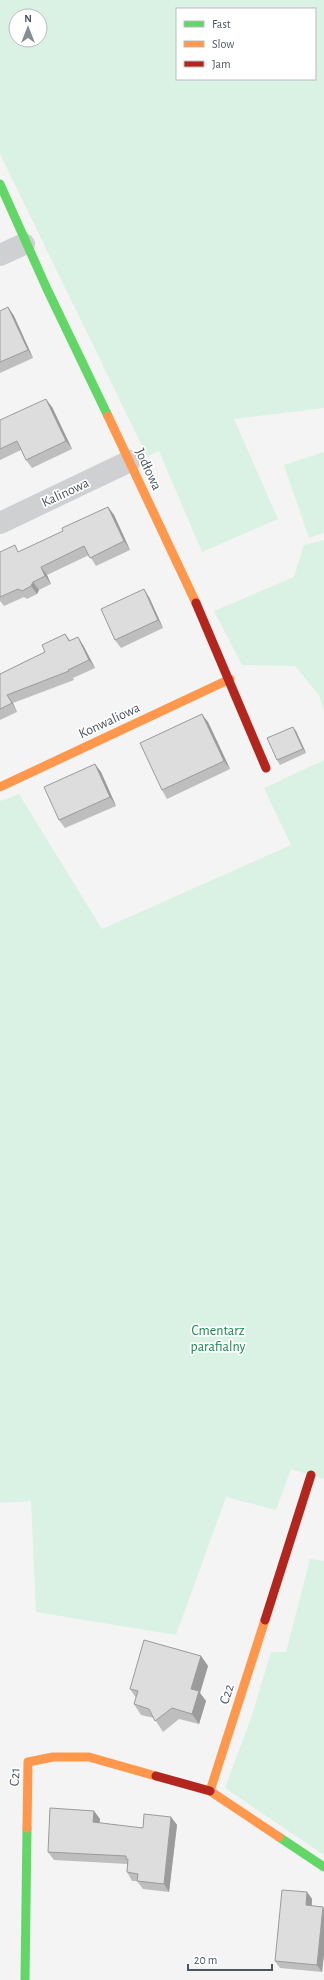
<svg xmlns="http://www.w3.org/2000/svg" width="324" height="1980" viewBox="0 0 324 1980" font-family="'Alegreya Sans',sans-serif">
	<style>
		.green { fill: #d9f2e3; fill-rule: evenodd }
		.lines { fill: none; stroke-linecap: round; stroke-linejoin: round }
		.street { stroke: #ced0d2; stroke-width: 22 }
		.fast { stroke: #63d668; stroke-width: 9 }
		.slow { stroke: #ff974d; stroke-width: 9 }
		.jam { stroke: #b3261e; stroke-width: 9 }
		.wall { fill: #bebebf }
		.shaded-wall { fill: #9b9b9b }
		.building { fill: #ddddde; stroke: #9b9b9b }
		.labels { text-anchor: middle; stroke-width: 3.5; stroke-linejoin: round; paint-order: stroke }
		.street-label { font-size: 14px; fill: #4a5661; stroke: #fff }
		.park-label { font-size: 14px; fill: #17864f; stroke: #fff }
	</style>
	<rect width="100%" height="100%" fill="#f4f4f4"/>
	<g class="green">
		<path d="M0,0H324V408L234,419L278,519L202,552L159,451L147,456L0,154ZM177,9H315V79H177ZM16,16H40V40H16Z"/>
		<path d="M324,452V533L309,538L284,465Z"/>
		<path d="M324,540V711L319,695L295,666L242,665L214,611L294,577L304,545Z"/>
		<path d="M324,760V1479L291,1469L276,1510L226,1497L176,1635L36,1612L31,1501L0,1503V801L19,794L102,929L291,845L264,788Z"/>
		<path d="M310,1559L324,1561V1855L225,1788L252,1715L271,1652H286Z"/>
	</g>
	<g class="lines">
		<g class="street">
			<path d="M0,255L24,244"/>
			<path d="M0,523L130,461"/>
		</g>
		<g class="fast">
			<path d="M0,184L47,289L108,416"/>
			<path d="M279,1837L324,1867"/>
			<path d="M25,1980L27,1828"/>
		</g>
		<g class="slow">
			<path d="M108,416L196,603"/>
			<path d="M0,787L230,679"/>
			<path d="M265,1620L210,1791L279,1837"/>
			<path d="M27,1828L28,1762L53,1757H89L156,1776"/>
		</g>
		<g class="jam">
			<path d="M196,603L266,768"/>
			<path d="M265,1620L311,1475"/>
			<path d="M156,1776L210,1791"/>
		</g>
	</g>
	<g class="wall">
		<path d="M8,307L14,316L33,358L0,373V311Z"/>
		<path d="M52,407L72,449L32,468L26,460L21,450L0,460V420Z"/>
		<path d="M108,507L114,515L130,550L96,566L89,555L47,575L51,584L39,590L37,594L27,599L24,597L4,606L0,601V552H20L63,531Z"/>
		<path d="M149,597L163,628L121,648L115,640Z"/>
		<path d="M65,634L70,640L83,645L95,668L73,678L74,680L13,703L17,712L0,720V674L45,652Z"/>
		<path d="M208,722L230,769L167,799L162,790Z"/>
		<path d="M296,731L306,753L280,765L277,760Z"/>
		<path d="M101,772L116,806L65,828L59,820Z"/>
		<path d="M201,1656L208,1666L200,1693L206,1701L199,1724L179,1719L163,1732L154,1718L141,1715L134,1704L136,1698L130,1689Z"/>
		<path d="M94,1811L100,1819L99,1823L143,1828L171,1817L177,1825L169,1892L143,1889L137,1881H132L127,1872L128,1864L54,1860L48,1852Z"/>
		<path d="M307,1892L312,1899V1906L323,1907L324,1909V1954L322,1972L280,1968L275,1961Z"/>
	</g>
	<g class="shaded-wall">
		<path d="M8,307L14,316L33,358L28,350Z"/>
		<path d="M46,399L52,407L72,449L66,441Z"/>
		<path d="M108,507L114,515L130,550L124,541Z"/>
		<path d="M41,567L47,575L51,584L45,576Z"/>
		<path d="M33,582L39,590L37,594L31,586Z"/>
		<path d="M144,589L149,597L163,628L158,620Z"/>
		<path d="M78,637L83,645L95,668L89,660Z"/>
		<path d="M7,695L13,703L17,712L12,703Z"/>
		<path d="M202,714L208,722L230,769L224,761Z"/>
		<path d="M293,727L296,731L306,753L303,749Z"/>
		<path d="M95,764L101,772L116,806L110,797Z"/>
		<path d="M201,1656L208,1666L200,1693L206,1701L199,1724L192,1714L191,1689Z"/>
		<path d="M94,1811L100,1819L99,1830L93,1822Z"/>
		<path d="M171,1817L177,1825L169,1892L164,1884Z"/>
		<path d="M307,1892L312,1899L311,1912L306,1905Z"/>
		<path d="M323,1907L324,1909V1954L322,1972L317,1965Z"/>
	</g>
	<g class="building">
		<path d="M8,307L28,350L0,362V311Z"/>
		<path d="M46,399L66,441L26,460L17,441L0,449V420Z"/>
		<path d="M108,507L124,541L90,558L84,546L41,567L45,576L33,582L31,586L22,591L18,589L0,597V552L15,545L18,552L63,531L62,528Z"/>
		<path d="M144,589L158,620L115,640L101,609Z"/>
		<path d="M65,634L69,641L78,637L89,660L68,670L69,671L7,695L12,703L0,709V674L45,652L42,645Z"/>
		<path d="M202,714L224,761L162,790L140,743Z"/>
		<path d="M293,727L303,749L277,760L267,738Z"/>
		<path d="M95,764L110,797L59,820L44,787Z"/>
		<path d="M144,1640L201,1656L191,1689L199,1691L192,1714L172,1708L155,1721L149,1709L134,1704L138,1691L130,1689Z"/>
		<path d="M50,1808L94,1811L93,1822L143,1828L144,1814L171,1817L164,1884L137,1881L138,1874L127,1872L128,1859H126V1856L48,1852Z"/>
		<path d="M282,1890L307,1892L306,1905L323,1907L317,1965L275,1961Z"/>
	</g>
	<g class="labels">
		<g class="street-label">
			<text transform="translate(149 469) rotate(65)" y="5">Jodłowa</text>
			<text transform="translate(65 492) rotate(-25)" y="5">Kalinowa</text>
			<text transform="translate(109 720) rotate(-25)" y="5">Konwaliowa</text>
			<text transform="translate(226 1694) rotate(-72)" y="5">C22</text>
			<text transform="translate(14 1777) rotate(-87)" y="5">C21</text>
		</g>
		<g class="park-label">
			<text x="218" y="1335">Cmentarz<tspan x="218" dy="16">parafialny</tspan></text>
		</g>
	</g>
	<rect x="176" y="8" width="140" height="72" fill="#ffffff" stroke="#b7bbc0"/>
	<rect x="184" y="21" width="20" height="6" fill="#63d668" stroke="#b7bbc0"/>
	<text x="212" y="28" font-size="12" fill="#4a5661">Fast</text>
	<rect x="184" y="41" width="20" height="6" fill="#ff974d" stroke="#b7bbc0"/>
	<text x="212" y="48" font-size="12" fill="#4a5661">Slow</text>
	<rect x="184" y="61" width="20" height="6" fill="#b3261e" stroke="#b7bbc0"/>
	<text x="212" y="68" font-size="12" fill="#4a5661">Jam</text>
	<g transform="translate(28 28)"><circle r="19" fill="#ffffff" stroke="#b7bbc0"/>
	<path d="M0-3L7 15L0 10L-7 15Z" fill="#868d94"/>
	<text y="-6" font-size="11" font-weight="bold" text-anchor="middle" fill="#4a5661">N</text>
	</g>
	<path d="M188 1964v6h84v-6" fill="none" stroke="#4a5661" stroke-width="2"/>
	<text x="194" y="1964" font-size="12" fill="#4a5661" stroke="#ffffff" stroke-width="3" paint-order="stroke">20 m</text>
</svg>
